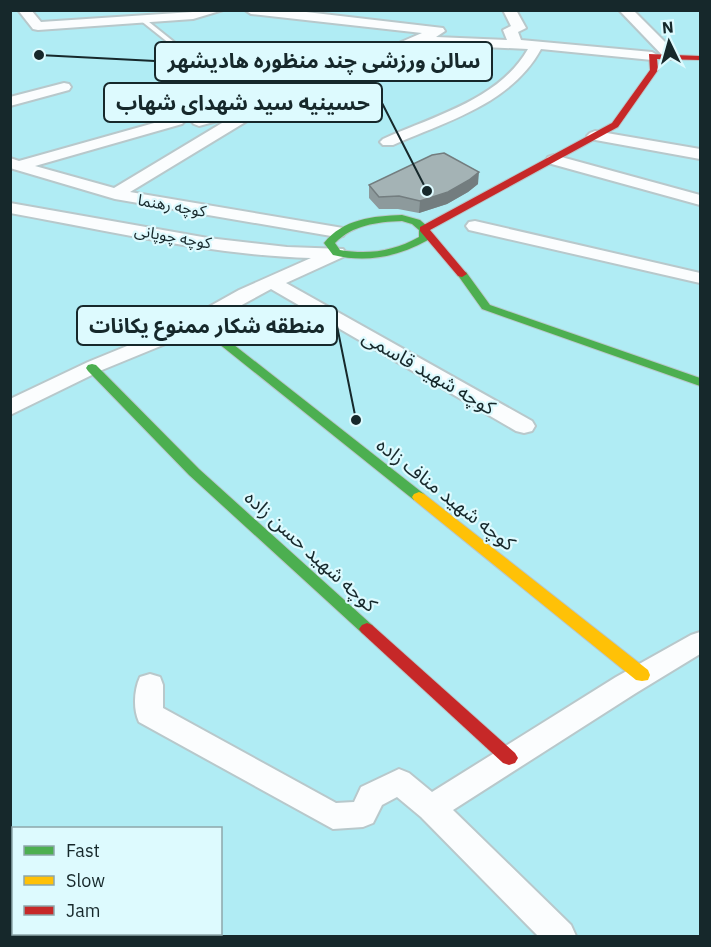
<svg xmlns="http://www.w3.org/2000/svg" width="711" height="947" viewBox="0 0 711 947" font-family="'IBM Plex Sans','Noto Sans Arabic',sans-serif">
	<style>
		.green { fill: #b0ecf4; fill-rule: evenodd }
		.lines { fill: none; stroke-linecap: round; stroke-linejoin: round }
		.lane-casing { stroke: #b8c8cb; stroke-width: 4 }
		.street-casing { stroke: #b8c8cb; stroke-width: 4 }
		.fast-casing { stroke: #b8c8cb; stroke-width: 2 }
		.slow-casing { stroke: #b8c8cb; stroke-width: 2 }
		.jam-casing { stroke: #b8c8cb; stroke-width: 2 }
		.lane { fill: #fbfdfe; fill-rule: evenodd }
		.street { fill: #fbfdfe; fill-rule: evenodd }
		.fast { fill: #4caf50; fill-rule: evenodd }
		.slow { fill: #ffc107; fill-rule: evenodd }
		.jam { fill: #c62828; fill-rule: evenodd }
		.wall { fill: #8d9a9c }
		.shaded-wall { fill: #737d7f }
		.building { fill: #a4b3b5; stroke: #737d7f; stroke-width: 1.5 }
		.labels { text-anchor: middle; stroke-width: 4.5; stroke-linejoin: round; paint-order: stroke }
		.far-street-label { font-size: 16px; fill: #16282b; stroke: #ddfafe }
		.street-label { font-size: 20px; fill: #16282b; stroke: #ddfafe }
		.leader { fill: none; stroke: #16282b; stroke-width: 2 }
		.callout-dot { fill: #16282b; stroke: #ddfafe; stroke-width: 2 }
		.callout { fill: #ddfafe; stroke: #16282b; stroke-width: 2 }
		.callout-label { font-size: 21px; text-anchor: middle; font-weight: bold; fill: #16282b }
	</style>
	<rect width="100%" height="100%" fill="#e5f4f6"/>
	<path class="green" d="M11,11H700V936H11ZM14,828H220V934H14Z"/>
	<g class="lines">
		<defs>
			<path id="lane" d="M140,18H144L258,109V111H254L140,20Z"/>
			<g id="street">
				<path d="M18,10H31L41,22L223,10L193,19L38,30L33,29Z"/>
				<path d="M245,10H289L443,28L445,31L436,37L507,40L503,30L511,26L503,10H516L526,28L518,32L521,40L652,52L659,56L652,60L541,49C511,104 447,121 393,145H383L380,142L383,139C433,116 499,100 528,49L420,44L254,115L252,118L130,192L343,228L346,232L343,236L337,237L115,199L10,168V158L19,161L172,118H182L185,121L182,124L35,166L114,188L232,117L199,126L194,124L191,121L194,118L215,111L253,106L422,33L251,14Z"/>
				<path d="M619,10H633L676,53L678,56L676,59H666Z"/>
				<path d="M64,83L69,84L71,87L69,90L10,106V97Z"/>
				<path d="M595,131L700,149V159L590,139L587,136L590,133Z"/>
				<path d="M554,155L700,195V205L548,163L546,160L548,157Z"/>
				<path d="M10,203L208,238L287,247L343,249L346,253L343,257L286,283L532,421L535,426L532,431L524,433L516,431L271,289L185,336L102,370L10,415V399L88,362L171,328L239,290L311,258C210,255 110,231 10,213Z"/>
				<path d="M475,221L700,273V283L469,230L466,226L469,222Z"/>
				<path d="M700,632V654L636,693L453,810L571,925L576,936H538L421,817L397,797L382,805L373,823L363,827L333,829L139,722C133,709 134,690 140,677L150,674L160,677L163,685V708L336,803L354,802L361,787L399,769L409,773L432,792L616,677L691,635Z"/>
			</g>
			<g id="fast">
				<path d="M402,215L420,220L428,227V240C398,257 366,263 333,255L324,243C343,219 373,216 402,215ZM402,221L412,224L419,230V237C394,251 369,255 340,250L335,243C353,225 376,222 402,221Z"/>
				<path d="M462,271L466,272L490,305L700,378V386L482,309L457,274Z"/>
				<path d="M197,318L201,319L424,494L426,497L424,500H414L193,323L191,321L193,319Z"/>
				<path d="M92,364L96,365L199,469L372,625L375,629L372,633L367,635L362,633L189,475L88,371L86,368L88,365Z"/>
			</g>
			<path id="slow" d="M419,492L424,494L648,670L650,675L648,680L642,681L636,680L414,500L412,497L414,494Z"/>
			<g id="jam">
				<path d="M649,54L700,56V60L657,59L658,70L618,127L430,230L467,274L462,277L458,276L420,231V227L612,123L650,70Z"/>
				<path d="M367,623L372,625L515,753L518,758L515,763L509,765L503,763L362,633L359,629L362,625Z"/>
			</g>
		</defs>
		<use href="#lane" class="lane-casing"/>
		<use href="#street" class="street-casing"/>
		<use href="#fast" class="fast-casing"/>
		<use href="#slow" class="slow-casing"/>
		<use href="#jam" class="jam-casing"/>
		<use href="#lane" class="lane"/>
		<use href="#street" class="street"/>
		<use href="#fast" class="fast"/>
		<use href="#slow" class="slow"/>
		<use href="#jam" class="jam"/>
	</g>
	<path class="wall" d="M478,184L468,192L447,204L419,213L398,209H379L369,198V185Z"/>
	<path class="shaded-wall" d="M479,172L478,184L468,192L447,204L419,213L420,201Z"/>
	<path class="building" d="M444,153L479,172L469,180L448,192L420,201L399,196L379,197L369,185L432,155Z"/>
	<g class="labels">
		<g class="far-street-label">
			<text transform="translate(172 205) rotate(10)" y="6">کوچه رهنما</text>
			<text transform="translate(173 236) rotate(10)" y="6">کوچه چوپانی</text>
		</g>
		<g class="street-label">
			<text transform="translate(429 372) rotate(30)" y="7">کوچه شهید قاسمی</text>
			<text transform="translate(446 494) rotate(38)" y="7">کوچه شهید مناف زاده</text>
			<text transform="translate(311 551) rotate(42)" y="7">کوچه شهید حسن زاده</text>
		</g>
	</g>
	<path class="leader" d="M39 55L155 61M427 191L382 103M356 420L337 326"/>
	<g class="callout-dot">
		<circle cx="39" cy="55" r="6"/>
		<circle cx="427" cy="191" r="6"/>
		<circle cx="356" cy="420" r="6"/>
	</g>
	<g class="callout">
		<rect x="155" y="42" width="337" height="39" rx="6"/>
		<rect x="104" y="83" width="278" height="39" rx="6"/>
		<rect x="77" y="306" width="260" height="39" rx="6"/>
	</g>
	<g class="callout-label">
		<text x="324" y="68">سالن ورزشی چند منظوره هادیشهر</text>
		<text x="243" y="110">حسینیه سید شهدای شهاب</text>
		<text x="207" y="333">منطقه شکار ممنوع یکانات</text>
	</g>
	<rect width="711" height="947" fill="none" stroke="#16282b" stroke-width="24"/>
	<rect x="12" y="827" width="210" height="108" fill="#ddfafe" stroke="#8da6aa" stroke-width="1.5"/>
	<rect x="24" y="846" width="30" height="9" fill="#4caf50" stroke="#8da6aa" stroke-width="1.5"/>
	<text x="66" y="857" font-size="18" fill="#16282b">Fast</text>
	<rect x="24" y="876" width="30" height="9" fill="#ffc107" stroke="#8da6aa" stroke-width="1.5"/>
	<text x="66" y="887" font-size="18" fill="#16282b">Slow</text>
	<rect x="24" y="906" width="30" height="9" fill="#c62828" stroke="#8da6aa" stroke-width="1.5"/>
	<text x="66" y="917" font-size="18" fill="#16282b">Jam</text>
	<g transform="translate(669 42) rotate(355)" stroke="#ddfafe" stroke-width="4.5" paint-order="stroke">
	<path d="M0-4.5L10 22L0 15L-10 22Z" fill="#16282b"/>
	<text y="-9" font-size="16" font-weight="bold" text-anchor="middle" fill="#16282b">N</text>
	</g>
</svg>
